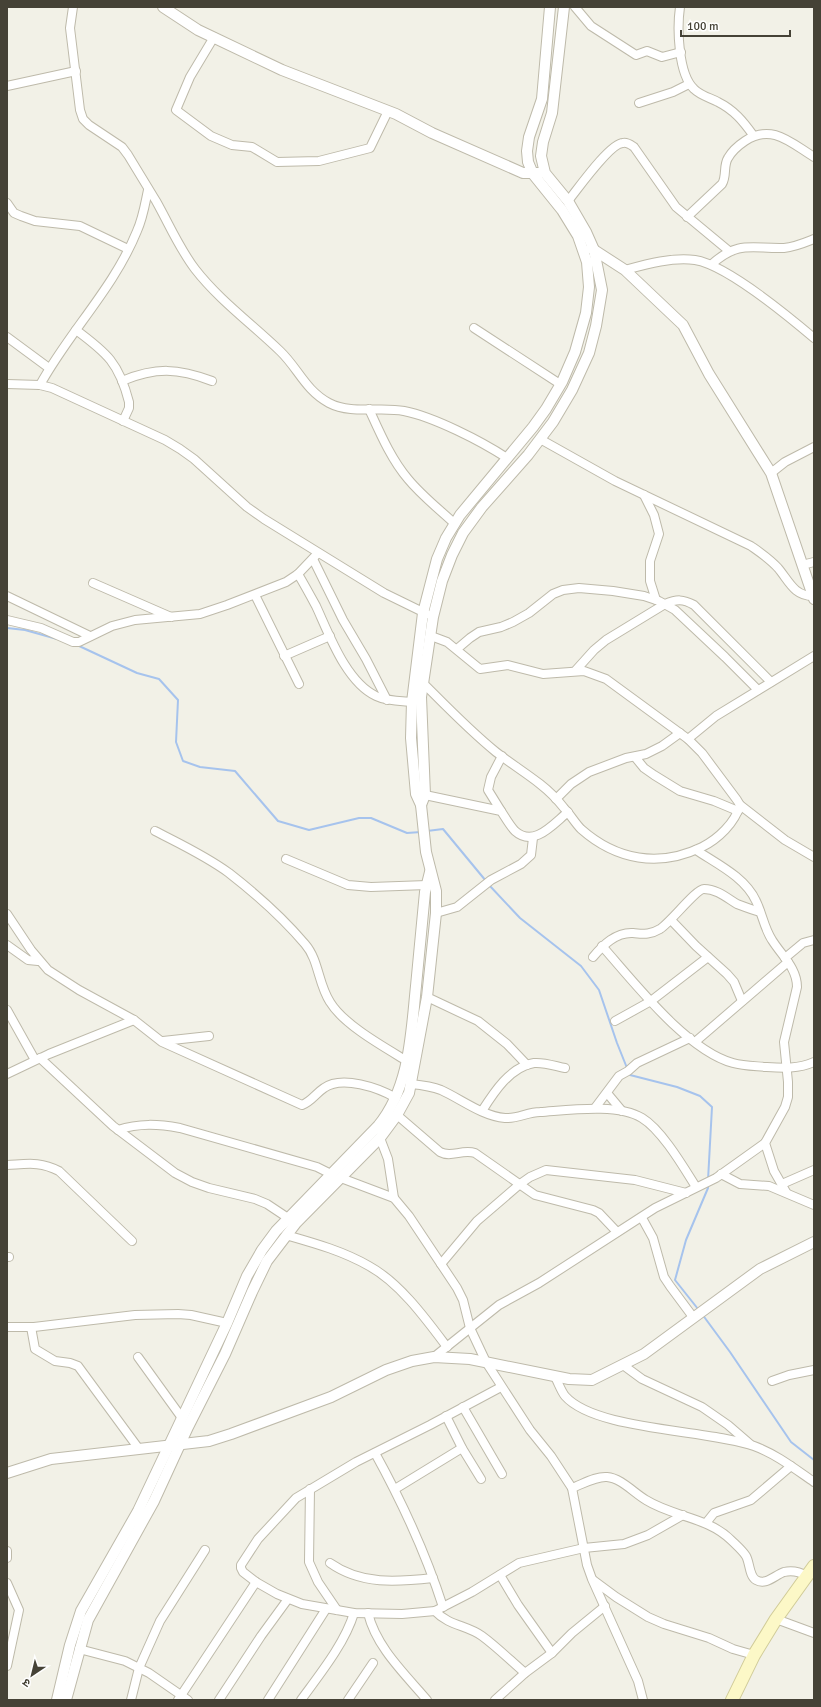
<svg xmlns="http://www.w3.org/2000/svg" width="821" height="1707" viewBox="0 0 821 1707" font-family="Signika,'Noto Sans Devanagari',sans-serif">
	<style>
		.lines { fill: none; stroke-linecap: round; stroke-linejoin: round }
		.stream { stroke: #a6c3ed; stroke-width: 2 }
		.minor-casing { stroke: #bebaaa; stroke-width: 10 }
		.tertiary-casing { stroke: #bebaaa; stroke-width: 12 }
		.secondary-casing { stroke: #d0cb98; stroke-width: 14 }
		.minor { stroke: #fff; stroke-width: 8 }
		.tertiary { stroke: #fff; stroke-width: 10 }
		.secondary { stroke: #fcf8c7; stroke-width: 12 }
	</style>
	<rect width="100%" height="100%" fill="#f2f1e7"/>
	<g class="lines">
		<g class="stream">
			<path d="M7,628L25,630L57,639"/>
			<path d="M77,645L137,673L159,679L178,700L176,742L183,761L200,767L235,771L278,821L309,830L359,818H371L407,833L421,832"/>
			<path d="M427,831L443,829L486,881"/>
			<path d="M489,885L520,918L581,966L599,990L617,1043L627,1068"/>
			<path d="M630,1074V1075L677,1087L700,1096L712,1107L708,1180"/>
			<path d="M698,1309L675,1280L686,1240L708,1188V1184"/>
			<path d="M702,1314L730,1352L791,1442L814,1460"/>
		</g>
		<defs>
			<g id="minor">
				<path d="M73,7L70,28L80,110L83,119L89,125L122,147L128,155C137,170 147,186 156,201C169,224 179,248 195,269C219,300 252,324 280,351C298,368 305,390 329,403C352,415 380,406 404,411C434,417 481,441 507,458"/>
				<path d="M575,7L591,26L636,55L647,51L662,57L681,52"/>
				<path d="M680,7C677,28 678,74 694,89C701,96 711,98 718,102C734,110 743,121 753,135"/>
				<path d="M214,37L190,77L176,110L211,136L232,145L252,147L277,162L319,161L370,148L388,111"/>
				<path d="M7,86L76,71"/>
				<path d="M639,103L673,92L689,84"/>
				<path d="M568,201C577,190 610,143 623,143C627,142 631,145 634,147L676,207L729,251"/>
				<path d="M7,203L14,213L21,216L35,221L80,226L128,249"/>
				<path d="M687,217L722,184C727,176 723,166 728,158C732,151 739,145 745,141C772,123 791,143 814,157"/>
				<path d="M712,264C739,240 752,249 784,248C795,247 804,243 814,239"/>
				<path d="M625,270C647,264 672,257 695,260C727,265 788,316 814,338"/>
				<path d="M474,328L560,384"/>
				<path d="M76,330C107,353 119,363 129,402V408L123,421"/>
				<path d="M7,337L49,368"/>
				<path d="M122,381C156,367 178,368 212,381"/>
				<path d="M7,384L40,385L52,388L165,440L180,449L194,459L247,507L264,519L384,593L427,614"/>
				<path d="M40,385C69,332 114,288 137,231C143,218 145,204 148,190"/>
				<path d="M369,409C380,433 391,459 408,479C422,496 439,509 455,524"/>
				<path d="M540,439L615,481L751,546C761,553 770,559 778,568C789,581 794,596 813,596"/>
				<path d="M771,473L785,462L814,447"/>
				<path d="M644,495L654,515L659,534L650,561V581L656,600"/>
				<path d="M313,559L343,620L366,659L387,700"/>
				<path d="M802,565L814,562"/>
				<path d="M298,574C304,584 310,595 316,606C329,634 346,682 376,696C386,701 400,701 412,702"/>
				<path d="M93,583L171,617"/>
				<path d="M255,595L299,684"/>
				<path d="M7,596L90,636"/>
				<path d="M7,620L41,628L73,642H79L112,626L135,620L200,614L227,605L286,582L298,574L318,553"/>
				<path d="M457,649L470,638L479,632L501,627L513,622L529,613L553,594L563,590L579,588L613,591L644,596L659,601L675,610L725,657L758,690"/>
				<path d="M284,656L330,636"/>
				<path d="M576,670L594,650L606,640L665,604C677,599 683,599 694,605L771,682"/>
				<path d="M423,683C447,707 470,731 496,752C510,763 526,773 540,784C549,791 557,799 564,808C570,814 575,823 581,829C616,860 659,868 702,847C718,839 735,823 740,805L737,800L702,753L688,739L606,679L584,671L543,674L508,665L480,669L447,642L431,636"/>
				<path d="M688,739L716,716L814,656"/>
				<path d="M635,757L644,768L654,775L680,791L714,801L738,811"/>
				<path d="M425,795L501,811C505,817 510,826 515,831C534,848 553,824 568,812"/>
				<path d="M556,799L571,784L589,772L626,758L646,754L662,746L680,733"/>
				<path d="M740,805L785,840L814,857"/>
				<path d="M501,811L488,790L491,777L502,756"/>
				<path d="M155,831C180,844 206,856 229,873C256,894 283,918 305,944C319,960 318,984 330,1002C344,1025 384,1047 407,1061"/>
				<path d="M696,850C717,864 745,877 756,901C762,913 764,928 772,940C782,956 797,968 797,987L784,1042L788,1082V1097L785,1107L765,1143L774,1171L786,1192"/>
				<path d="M286,859L348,885L371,887L427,885"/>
				<path d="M436,913L457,907L491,880L521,864L531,855L533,838"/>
				<path d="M7,914L31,950L48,970L79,990L134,1020L162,1042L302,1105C312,1101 315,1094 324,1088C342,1075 379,1088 396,1098"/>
				<path d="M671,920L696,946L727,974L734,982L742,1001"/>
				<path d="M7,945L28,960L38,961"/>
				<path d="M602,946C634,982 686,1050 733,1063C743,1066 755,1066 766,1067C783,1068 798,1069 814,1062"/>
				<path d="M593,957C603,945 616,932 633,933C644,934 650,935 660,929C671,922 696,889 704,889C717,889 727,898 737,904C745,907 753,910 760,912"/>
				<path d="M785,958L803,943L814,940"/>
				<path d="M427,997L478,1021L507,1044L527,1065"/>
				<path d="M7,1010L35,1060"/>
				<path d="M615,1021L651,1001L708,957"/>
				<path d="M163,1041L209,1036"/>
				<path d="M695,1042L788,962"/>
				<path d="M40,1058L113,1126L175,1173L192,1182L209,1188L255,1199L267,1204L288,1218"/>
				<path d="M7,1074L49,1054L134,1020"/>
				<path d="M411,1084C421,1085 431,1086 441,1090C461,1099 482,1116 505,1118C517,1119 528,1112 540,1112C569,1110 618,1103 642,1118C662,1130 684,1168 696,1187"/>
				<path d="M607,1093L622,1111"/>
				<path d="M595,1108L619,1076L628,1071L637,1063L690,1038"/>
				<path d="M482,1111C494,1092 510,1067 534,1063C544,1062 555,1066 565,1068"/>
				<path d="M397,1115L440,1152C451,1158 462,1149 475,1153L535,1195L593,1210L599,1213L617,1232"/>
				<path d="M118,1130C139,1123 158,1124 180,1128L317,1167L331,1174"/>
				<path d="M380,1138L388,1159L394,1198"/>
				<path d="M7,1165C27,1164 40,1161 59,1171L132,1241"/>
				<path d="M721,1174L740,1184L769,1186L814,1205"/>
				<path d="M341,1178L394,1198L409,1216L457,1288L463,1300L470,1328L486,1362L530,1430L551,1456L572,1488L587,1565L592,1579L638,1681L643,1700"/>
				<path d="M782,1184L814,1170"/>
				<path d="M642,1218L653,1238L664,1277L670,1286L693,1317"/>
				<path d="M286,1235C314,1243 343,1251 369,1266C400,1283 426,1319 447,1347"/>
				<path d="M7,1257H9"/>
				<path d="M441,1264L477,1221L520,1184L530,1177L546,1170L635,1180L686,1193"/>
				<path d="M7,1327H34L135,1315L178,1314L191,1315L227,1323"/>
				<path d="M31,1327L35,1349L55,1361L70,1363L78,1366L139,1449"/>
				<path d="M138,1357L182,1418"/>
				<path d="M434,1357L499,1305L539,1283L655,1208L716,1178L765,1143"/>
				<path d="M623,1365L642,1379L702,1407L728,1425L750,1444"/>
				<path d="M555,1377C558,1382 561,1391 565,1396C596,1431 707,1429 754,1446C776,1454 795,1469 814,1482"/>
				<path d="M772,1381L789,1375L814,1370"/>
				<path d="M501,1387L430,1425L356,1462L296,1498L258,1539L241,1565V1568L243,1572L256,1582L277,1594L302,1604L354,1613L402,1614L435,1611L472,1592L519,1563L584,1548L624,1544L648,1535L683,1515"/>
				<path d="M463,1407L502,1474"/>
				<path d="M446,1416L462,1448L481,1479"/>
				<path d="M375,1453C402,1502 426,1554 443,1607"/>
				<path d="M572,1488C583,1484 596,1476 607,1477C621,1478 634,1493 646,1500C673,1517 708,1517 731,1540C736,1545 742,1550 746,1556C750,1563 749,1576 756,1580C766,1586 775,1575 784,1572C792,1570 800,1572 807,1576"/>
				<path d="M310,1489L309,1562L318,1582L337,1610"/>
				<path d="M395,1489L462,1448"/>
				<path d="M706,1523L714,1513L751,1500L791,1466"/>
				<path d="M7,1551V1558"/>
				<path d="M330,1563C361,1585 397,1582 433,1578"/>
				<path d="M500,1575L518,1605L552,1653"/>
				<path d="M593,1580L616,1597L648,1617L664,1624L709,1638L733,1649L754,1655"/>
				<path d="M7,1583L19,1610L7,1666"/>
				<path d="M435,1611C449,1626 467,1625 482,1636C497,1647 511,1661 525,1673"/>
				<path d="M368,1613C376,1647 405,1674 427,1700"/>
				<path d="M776,1619L814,1633"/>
				<path d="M79,1649L125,1661L149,1673L188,1700"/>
				<path d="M131,1700L139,1668L160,1621L205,1550"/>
				<path d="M178,1700L256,1582"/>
				<path d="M219,1700L261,1636L288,1599"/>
				<path d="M268,1700L326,1609"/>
				<path d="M301,1700C320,1674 345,1643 354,1613"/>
				<path d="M348,1700L373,1663"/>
				<path d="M495,1700L525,1673L552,1653L572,1633L605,1606"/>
			</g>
			<g id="tertiary">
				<path d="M163,7L198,30L282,70L396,114L432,133L523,173H539"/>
				<path d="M591,248L625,270L683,325L709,374L771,473L814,599"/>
				<path d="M421,805L425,795L421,697L433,617L442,581L452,555L463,533L482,507L528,455L553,422L572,390L589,353L596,326L602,290L594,250L586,232L568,201L545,173L541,156L543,142L552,113L564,7"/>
				<path d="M7,1473L51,1459L209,1441L231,1434L331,1397L386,1370L412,1361L434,1357L470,1359L569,1379L592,1380L644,1354L760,1269L814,1242"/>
				<path d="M57,1700L70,1645L81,1611L138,1511L227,1323L247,1276L262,1250L276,1231L378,1126C410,1087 411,1034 416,986C419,955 422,923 425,892L430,872"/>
				<path d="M66,1700L88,1620L154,1501L188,1427L225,1354L252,1292L267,1261L296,1223L380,1138L397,1115L409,1093L427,997L436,913V891L426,852L421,805L416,794L411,738L412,702L423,613L437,559L446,538L460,515L533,427L546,409L562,382L575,352L586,313L589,287L587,262L578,236L562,210L533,174L528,162L527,151L529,137L542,99L550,7"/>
			</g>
			<path id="secondary" d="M732,1700L754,1655L776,1619L814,1566"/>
		</defs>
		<use href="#minor" class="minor-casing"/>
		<use href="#tertiary" class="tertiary-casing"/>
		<use href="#secondary" class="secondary-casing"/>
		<use href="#minor" class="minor"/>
		<use href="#tertiary" class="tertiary"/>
		<use href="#secondary" class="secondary"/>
	</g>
	<rect width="821" height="1707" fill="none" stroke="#454236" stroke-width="16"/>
	<g transform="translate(32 1675) rotate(215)" stroke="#ffffff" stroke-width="3" paint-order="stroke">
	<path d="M0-3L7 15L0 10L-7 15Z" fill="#454236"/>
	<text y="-6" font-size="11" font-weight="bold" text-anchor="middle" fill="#454236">उ</text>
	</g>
	<path d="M681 30v6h109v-6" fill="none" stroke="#454236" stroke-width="2"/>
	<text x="687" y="30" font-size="12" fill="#454236" stroke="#ffffff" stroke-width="3" paint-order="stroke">100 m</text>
</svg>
